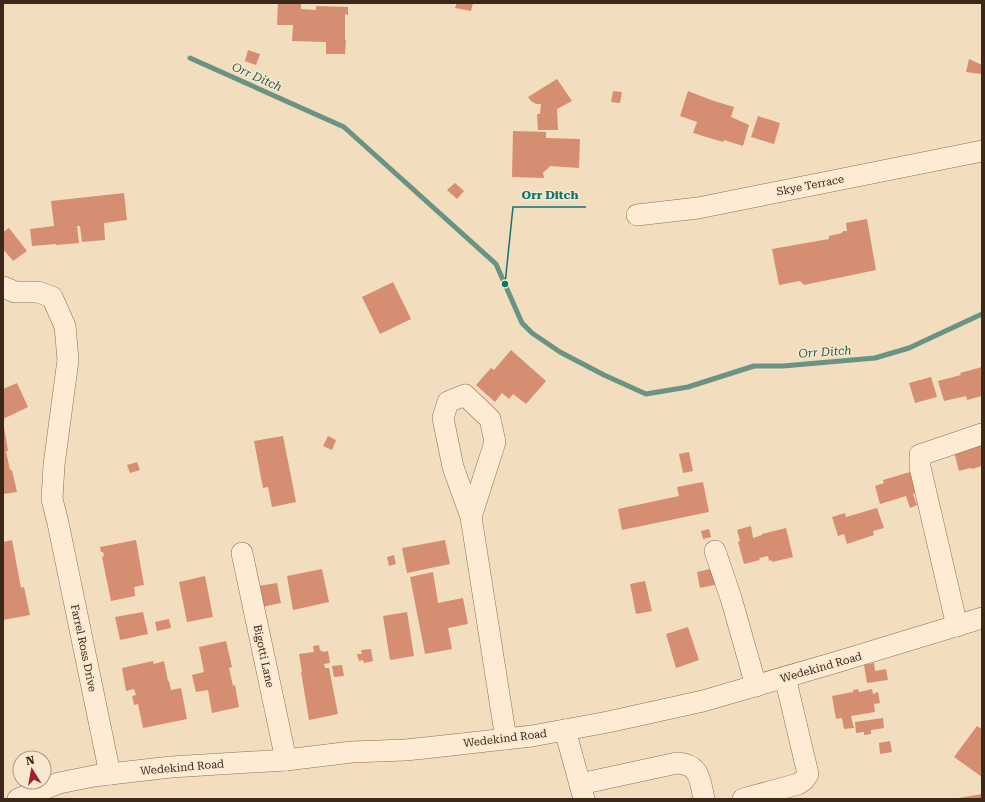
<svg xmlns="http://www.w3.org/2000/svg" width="985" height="802" viewBox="0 0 985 802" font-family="'Roboto Serif',serif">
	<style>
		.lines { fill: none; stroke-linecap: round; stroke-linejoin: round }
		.stream { stroke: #699483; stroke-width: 5 }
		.building { fill: #d58e71 }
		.minor-casing { stroke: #8e6c55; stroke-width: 22 }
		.minor { stroke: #fdebd4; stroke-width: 21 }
		.labels { text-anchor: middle; stroke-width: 3; stroke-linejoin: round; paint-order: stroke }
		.street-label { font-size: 11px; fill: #3c271b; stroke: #f9e8d0 }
		.water-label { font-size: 12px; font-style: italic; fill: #295d53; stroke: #f9e8d0 }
		.leader { fill: none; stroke: #0f766e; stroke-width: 1.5 }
		.callout-dot { fill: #0f766e; stroke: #f9e8d0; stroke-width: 1.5 }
		.callout-label { font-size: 12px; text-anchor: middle; font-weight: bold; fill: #0f766e; stroke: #f9e8d0; stroke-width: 3; stroke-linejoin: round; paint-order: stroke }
	</style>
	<rect width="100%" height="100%" fill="#f3ddbf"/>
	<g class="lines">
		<path class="stream" d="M190,58L344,127L496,264L522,323L532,333L560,352L604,375L646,394L688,387L754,366H783L875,358L909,348L982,314"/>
	</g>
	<g class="building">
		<path d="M278,3H301V9L316,10V6L348,7V15L345,14V40H346L345,54H326V42L292,41L293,25H277Z"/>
		<path d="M457,3H473L471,11L455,8Z"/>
		<path d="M248,50L260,54L256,65L245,61Z"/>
		<path d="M969,59L982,65V78L981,74L966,72Z"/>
		<path d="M557,79L572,101L557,109L558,130H538L537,114H540L541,104H536L531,101L528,97Z"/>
		<path d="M613,91L622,92L620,103L611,102Z"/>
		<path d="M688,91L714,101L734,107L731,117L749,125L743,146L724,140L723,142L693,133L697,122L680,116Z"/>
		<path d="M758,116L780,123L774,144L751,137Z"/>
		<path d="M513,131L546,132V138L580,139L579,168L550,166L544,172H543L544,178L512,177Z"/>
		<path d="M455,183L464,191L457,199L447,190Z"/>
		<path d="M124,193L127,220L104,223L105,240L82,242L80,226H77L79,243L56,245V244L32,246L30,229L54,226L51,201Z"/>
		<path d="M867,219L876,270L804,285L800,281L779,285L772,249L829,239V236L842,233L843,231H847L846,223Z"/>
		<path d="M9,228L27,251L13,261L3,249V232Z"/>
		<path d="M393,282L411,319L380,334L362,297Z"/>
		<path d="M511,350L546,381L526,404L513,394L509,399L502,393L495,402L476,385L491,368L494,370Z"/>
		<path d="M982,367V396L967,400L966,396L944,401L938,381L961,375L960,373Z"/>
		<path d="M931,377L937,397L915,403L909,383Z"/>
		<path d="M17,383L28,407L3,419V389Z"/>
		<path d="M3,427H4L8,451H6L10,470H12L17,492L3,494Z"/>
		<path d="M283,436L296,502L272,507L268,487L263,488L254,441Z"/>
		<path d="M328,436L336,440L332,450L323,446Z"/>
		<path d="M982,439V466L972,469L970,468L959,471L953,448Z"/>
		<path d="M689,452L693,471L683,473L679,454Z"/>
		<path d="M137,462L140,470L130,473L127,465Z"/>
		<path d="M910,472L917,492L913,494L917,505L910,508L906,496L880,504L875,486L884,483L883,480Z"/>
		<path d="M703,482L709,512L622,530L618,509L679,496L677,487Z"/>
		<path d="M877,508L884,528L873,531L874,535L847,544L844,534L838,536L832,517L845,513L846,517Z"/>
		<path d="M751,526L753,538L762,535V534L786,528L793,557L772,562V560L769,561L768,556L759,558L760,560L744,564L738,542L740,541L737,530Z"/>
		<path d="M709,529L711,537L703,539L701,531Z"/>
		<path d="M12,540L21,588L24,587L30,615L3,620V542Z"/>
		<path d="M136,540L144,585L134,587L135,596L111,601L102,557L104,556L103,552H101L100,547Z"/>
		<path d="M445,540L450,564L407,573L402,548Z"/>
		<path d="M394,555L396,564L389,566L387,557Z"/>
		<path d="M719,567L723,583L700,588L697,572Z"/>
		<path d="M322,569L329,602L293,610L287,576Z"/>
		<path d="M433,572L438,603L463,598L468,624L448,628L452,649L425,654L410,577Z"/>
		<path d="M205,576L213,617L187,622L179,582Z"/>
		<path d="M645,581L652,611L636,614L630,584Z"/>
		<path d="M277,583L281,603L262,607L258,586Z"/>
		<path d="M143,612L148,634L120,640L115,617Z"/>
		<path d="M407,612L414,656L390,660L383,616Z"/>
		<path d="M169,619L171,628L157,631L155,622Z"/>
		<path d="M688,627L699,660L676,668L666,634Z"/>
		<path d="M226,641L232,667L229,668L233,686L235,685L239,707L212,713L208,690L196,692L192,675L204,672L199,647Z"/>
		<path d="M319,645L320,651L322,650V652L328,651L330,663L324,664L325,668H329L338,714L309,720L301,672H302L299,654L314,652L313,646Z"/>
		<path d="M371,649L373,661L364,663L363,660L359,661L357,654H362L361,650Z"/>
		<path d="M153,661L154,664L164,661L168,681H169L171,690L181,688L187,719L143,728L138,704L134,705L132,696L136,695L134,689L126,691L122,668Z"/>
		<path d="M874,663L875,671L886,669L888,680L867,683L864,665Z"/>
		<path d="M342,665L344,676L334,677L332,666Z"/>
		<path d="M858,689L859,692L872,689L873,694L878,692L880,703L874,704L875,712L851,716L854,728L844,729L842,718L836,719L832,696L853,692V690Z"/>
		<path d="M883,718L884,728L871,730V734L864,735V732L856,733L855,722Z"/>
		<path d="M977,726L982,729V777L954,757Z"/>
		<path d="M890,741L892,752L880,754L879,743Z"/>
		<path d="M982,794V799H959V798Z"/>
	</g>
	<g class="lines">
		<defs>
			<g id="minor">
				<path d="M637,215L698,208L982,151"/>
				<path d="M3,287L15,292H38L52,297L65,326L68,360L54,465L52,499L58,523L110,774"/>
				<path d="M471,517L495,442L490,419L465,395L448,402L443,418L453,467L471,517L506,739"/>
				<path d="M715,551L731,598L756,686"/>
				<path d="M242,553L286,760"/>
				<path d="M957,626L920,467V455L982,434"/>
				<path d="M565,730L584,799"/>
				<path d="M580,784L677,763C700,764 700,780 704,799"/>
				<path d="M18,799L59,783L94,776L110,774L171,767L286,760L352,752L405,750L425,748L532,736L608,722L703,701L837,662L982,618"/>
				<path d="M743,799L798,784L804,780L808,774L785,677"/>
			</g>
		</defs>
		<use href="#minor" class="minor-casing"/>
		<use href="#minor" class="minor"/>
	</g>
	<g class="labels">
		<g class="street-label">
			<text transform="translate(810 185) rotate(-11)" y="4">Skye Terrace</text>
			<text transform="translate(84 648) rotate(78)" y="4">Farrel Ross Drive</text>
			<text transform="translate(264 656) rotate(78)" y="4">Bigotti Lane</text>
			<text transform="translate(821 667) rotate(-16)" y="4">Wedekind Road</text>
			<text transform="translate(505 738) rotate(-7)" y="4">Wedekind Road</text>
			<text transform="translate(182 767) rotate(-5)" y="4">Wedekind Road</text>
		</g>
		<g class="water-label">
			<text transform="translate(257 77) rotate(24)" y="4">Orr Ditch</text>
			<text transform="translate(825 352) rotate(-4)" y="4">Orr Ditch</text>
		</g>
	</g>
	<path class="leader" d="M505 284L513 207H586"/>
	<circle class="callout-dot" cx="505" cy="284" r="4"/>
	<g class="callout-label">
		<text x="550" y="199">Orr Ditch</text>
	</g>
	<rect width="985" height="802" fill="none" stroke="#3c271b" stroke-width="8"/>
	<g transform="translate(32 770) rotate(349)"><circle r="19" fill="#f9e8d0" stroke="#ad9b88"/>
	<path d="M0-3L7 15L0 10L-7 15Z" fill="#a41e30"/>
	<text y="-6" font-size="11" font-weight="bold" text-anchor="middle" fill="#3c271b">N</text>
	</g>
</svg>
